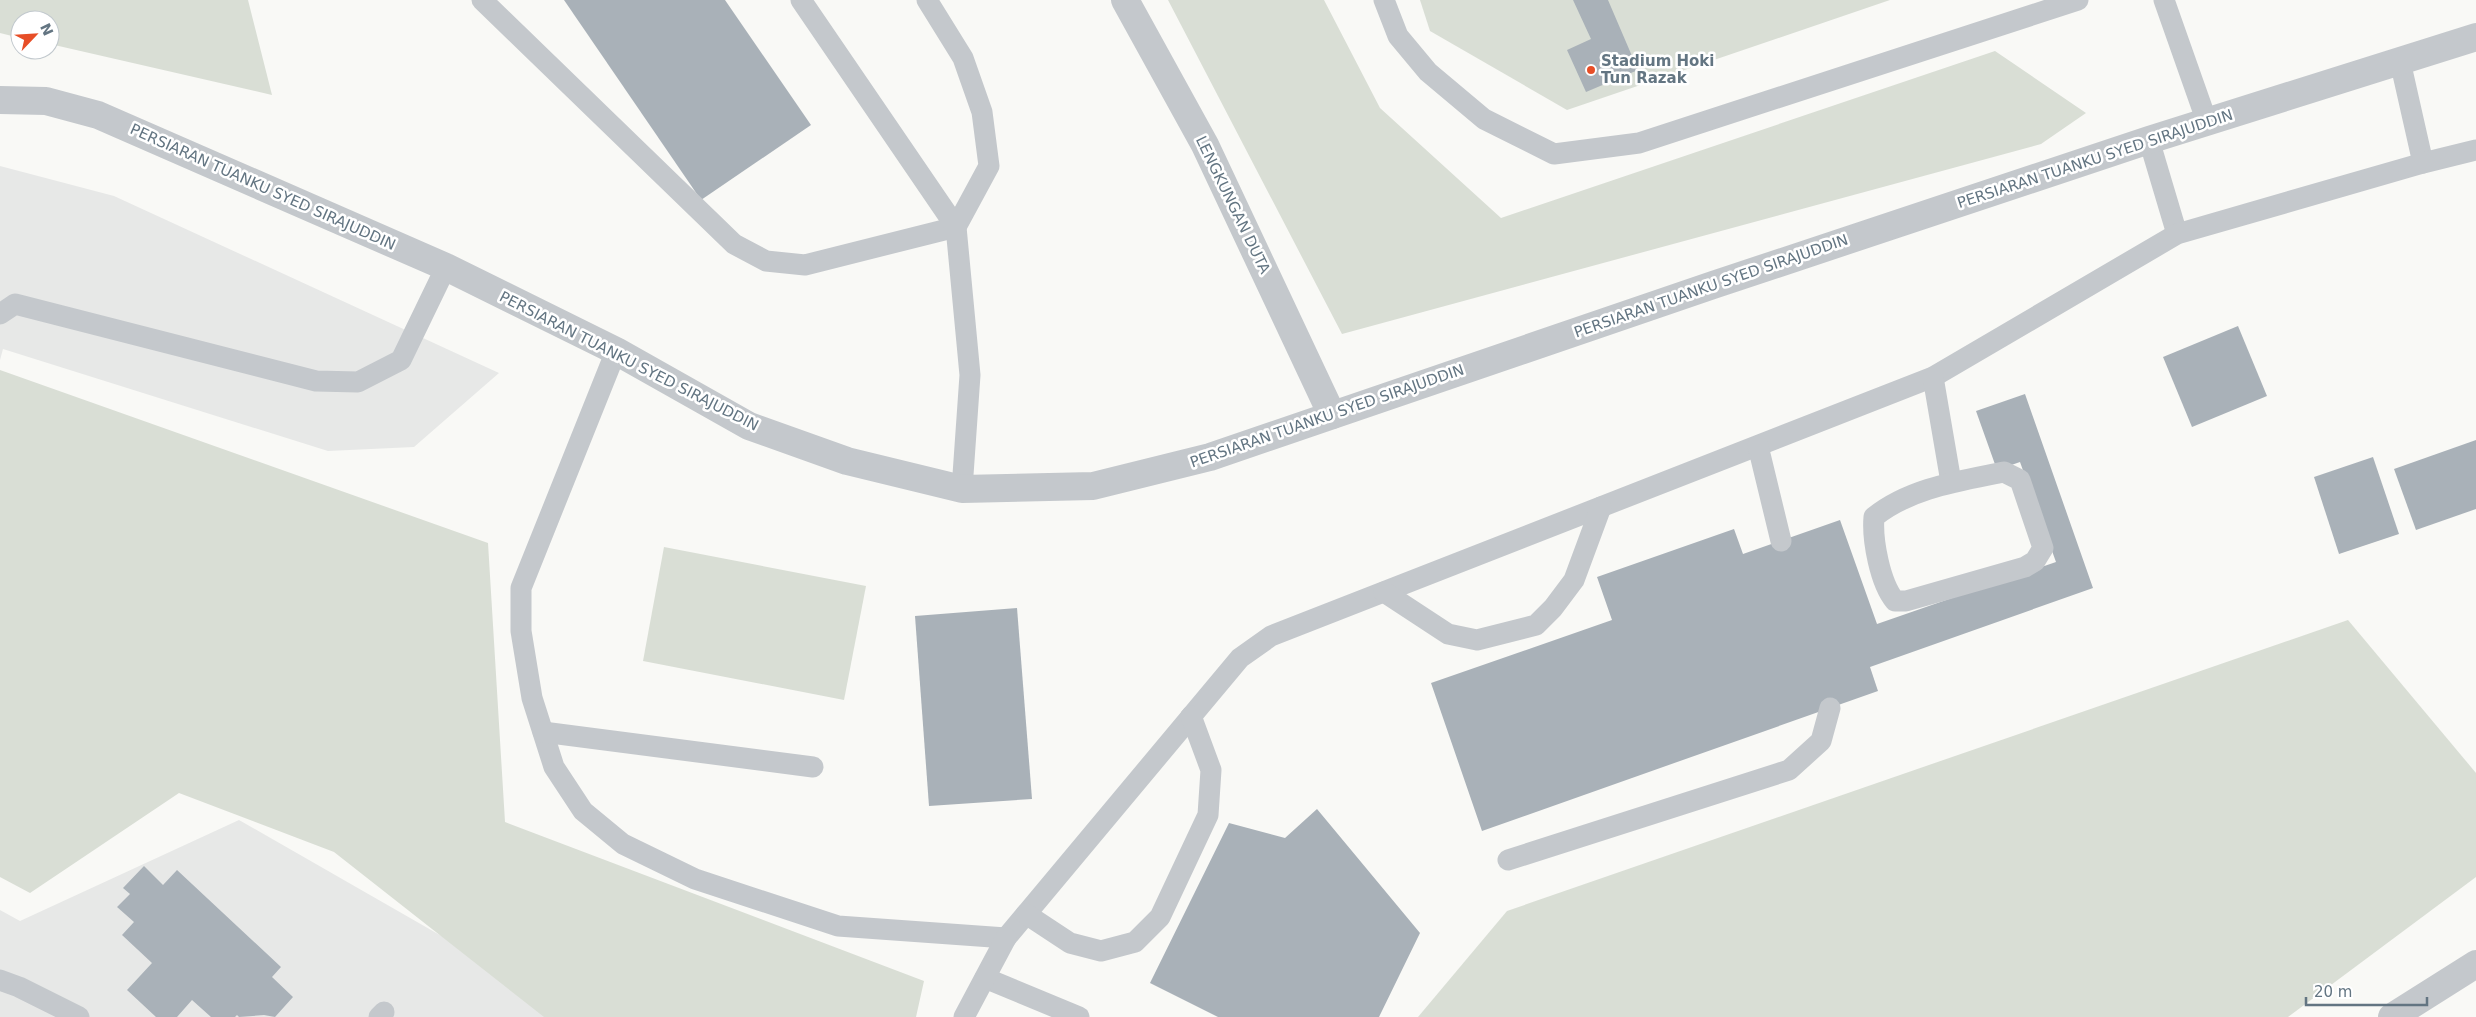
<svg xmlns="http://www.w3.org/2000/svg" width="2476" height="1017" viewBox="0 0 2476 1017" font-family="'DejaVu Sans',sans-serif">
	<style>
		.built { fill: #e7e8e7 }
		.green { fill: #d9ded5 }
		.building { fill: #a9b1b8 }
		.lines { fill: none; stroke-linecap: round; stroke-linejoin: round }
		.service { stroke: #c4c8cc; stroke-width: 21 }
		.minor { stroke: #c4c8cc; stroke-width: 28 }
		.poi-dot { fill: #e74e27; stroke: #fff; stroke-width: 2 }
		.labels { text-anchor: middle; stroke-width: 5; stroke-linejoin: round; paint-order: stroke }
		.poi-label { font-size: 15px; font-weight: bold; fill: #637582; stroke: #fff; text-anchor: start }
		.street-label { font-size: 15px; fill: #637582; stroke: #fff }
	</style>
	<rect width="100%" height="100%" fill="#f9f9f6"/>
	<g class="built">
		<path d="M0,166L114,196L499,373L414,447L328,451L3,349L0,360Z"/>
		<path d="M239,820L583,1017H0V910L20,921Z"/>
	</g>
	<g class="green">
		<path d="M0,0H248L272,95L50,44V20H20V38L0,33Z"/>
		<path d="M1168,0H1324L1380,108L1501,218L1995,51L2086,113L2041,144L1342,334Z"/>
		<path d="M1420,0H1890L1567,110L1430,31Z"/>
		<path d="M0,370L488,543L505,822L924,981L916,1017H544L334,852L179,793L30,893L0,877Z"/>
		<path d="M664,547L866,586L844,700L643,661Z"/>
		<path d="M2348,620L2476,773V877L2288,1017H1418L1507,911Z"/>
	</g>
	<g class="building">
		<path d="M564,0H725L811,125L701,200Z"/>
		<path d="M1573,0H1608L1638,70L1586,92L1567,50L1591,39Z"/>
		<path d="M2238,326L2267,396L2192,427L2163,357Z"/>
		<path d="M2025,394L2093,588L1870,667L1878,691L1482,831L1431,683L1612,620L1597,577L1734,529L1743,554L1840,520L1877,624L2056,562L2020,462L1997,470L1976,411Z"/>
		<path d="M2476,440V509L2416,530L2394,469Z"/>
		<path d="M2373,457L2399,534L2339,554L2314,477Z"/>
		<path d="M1017,608L1032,799L929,806L915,616Z"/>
		<path d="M1317,809L1420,933L1379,1017H1218L1150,983L1229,823L1285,838Z"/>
		<path d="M144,866L163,885L177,870L281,967L272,977L293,997L275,1017L264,1015L239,1017L237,1015L235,1017H211L192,1000L177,1017H156L127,990L152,963L122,935L134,922L117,907L130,894L123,888Z"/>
	</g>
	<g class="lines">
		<g class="service">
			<path d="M482,0L734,244L766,261L805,265L956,227L989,166L982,112L963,58L927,0"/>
			<path d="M801,0L956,227L970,375L962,489"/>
			<path d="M1384,0L1398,36L1428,72L1484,119L1554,154L1639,143L2078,0"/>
			<path d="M2164,0L2207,122"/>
			<path d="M2400,61L2423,163"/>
			<path d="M2149,140L2177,234"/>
			<path d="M0,314L15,304L316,381L358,382L401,360L446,267"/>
			<path d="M616,351L521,588V631L532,698L554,767L583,811L623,844L695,879L838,926L1006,938L1240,658L1271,636L1933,377L2177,234L2423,163L2476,150"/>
			<path d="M1933,377L1951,482"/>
			<path d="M1758,446L1781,541"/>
			<path d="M2004,472L2020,480L2043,548L2035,561L2025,567L1906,601H1895C1880,583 1872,540 1874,517C1910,488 1960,481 2004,472Z"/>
			<path d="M1384,592L1448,634L1477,640L1536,625L1553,608L1574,580L1601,507"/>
			<path d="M543,732L813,767"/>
			<path d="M1508,860L1789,770L1821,741L1830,708"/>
			<path d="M1026,914L1070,943L1101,951L1135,942L1160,917L1208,815L1211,770L1191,716"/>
			<path d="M985,978L1079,1017"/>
			<path d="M0,980L19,987L79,1017"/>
			<path d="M379,1017L384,1012"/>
			<path d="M964,1017L1006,938"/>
		</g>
		<g class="minor">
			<path d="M1125,0L1205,145L1332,415"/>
			<path d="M0,100L46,101L98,115L446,267L616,351L749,426L847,461L962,489L1093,486L1210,457L1713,285L2149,140L2476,37"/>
			<path d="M2392,1017L2476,964"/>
		</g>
	</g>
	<circle class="poi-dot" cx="1591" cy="70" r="5"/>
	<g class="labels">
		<g class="poi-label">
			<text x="1601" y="66">Stadium Hoki<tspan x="1601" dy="17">Tun Razak</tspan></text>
		</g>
		<g class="street-label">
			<text transform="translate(2095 159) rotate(-18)" y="5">PERSIARAN TUANKU SYED SIRAJUDDIN</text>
			<text transform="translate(263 187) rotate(24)" y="5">PERSIARAN TUANKU SYED SIRAJUDDIN</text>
			<text transform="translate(1233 205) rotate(64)" y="5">LENGKUNGAN DUTA</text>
			<text transform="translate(1711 286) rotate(-19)" y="5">PERSIARAN TUANKU SYED SIRAJUDDIN</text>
			<text transform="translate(629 361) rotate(27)" y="5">PERSIARAN TUANKU SYED SIRAJUDDIN</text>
			<text transform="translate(1327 416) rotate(-19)" y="5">PERSIARAN TUANKU SYED SIRAJUDDIN</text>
		</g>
	</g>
	<g transform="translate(35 35) rotate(65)"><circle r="24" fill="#ffffff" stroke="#c1c8cd"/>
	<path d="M0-4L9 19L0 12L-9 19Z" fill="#e74e27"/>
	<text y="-8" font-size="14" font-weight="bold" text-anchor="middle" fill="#637582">N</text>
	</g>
	<path d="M2306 997v8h121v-8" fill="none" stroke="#637582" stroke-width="2.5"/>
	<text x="2314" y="997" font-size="15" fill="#637582" stroke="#ffffff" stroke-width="4" paint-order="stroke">20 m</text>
</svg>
